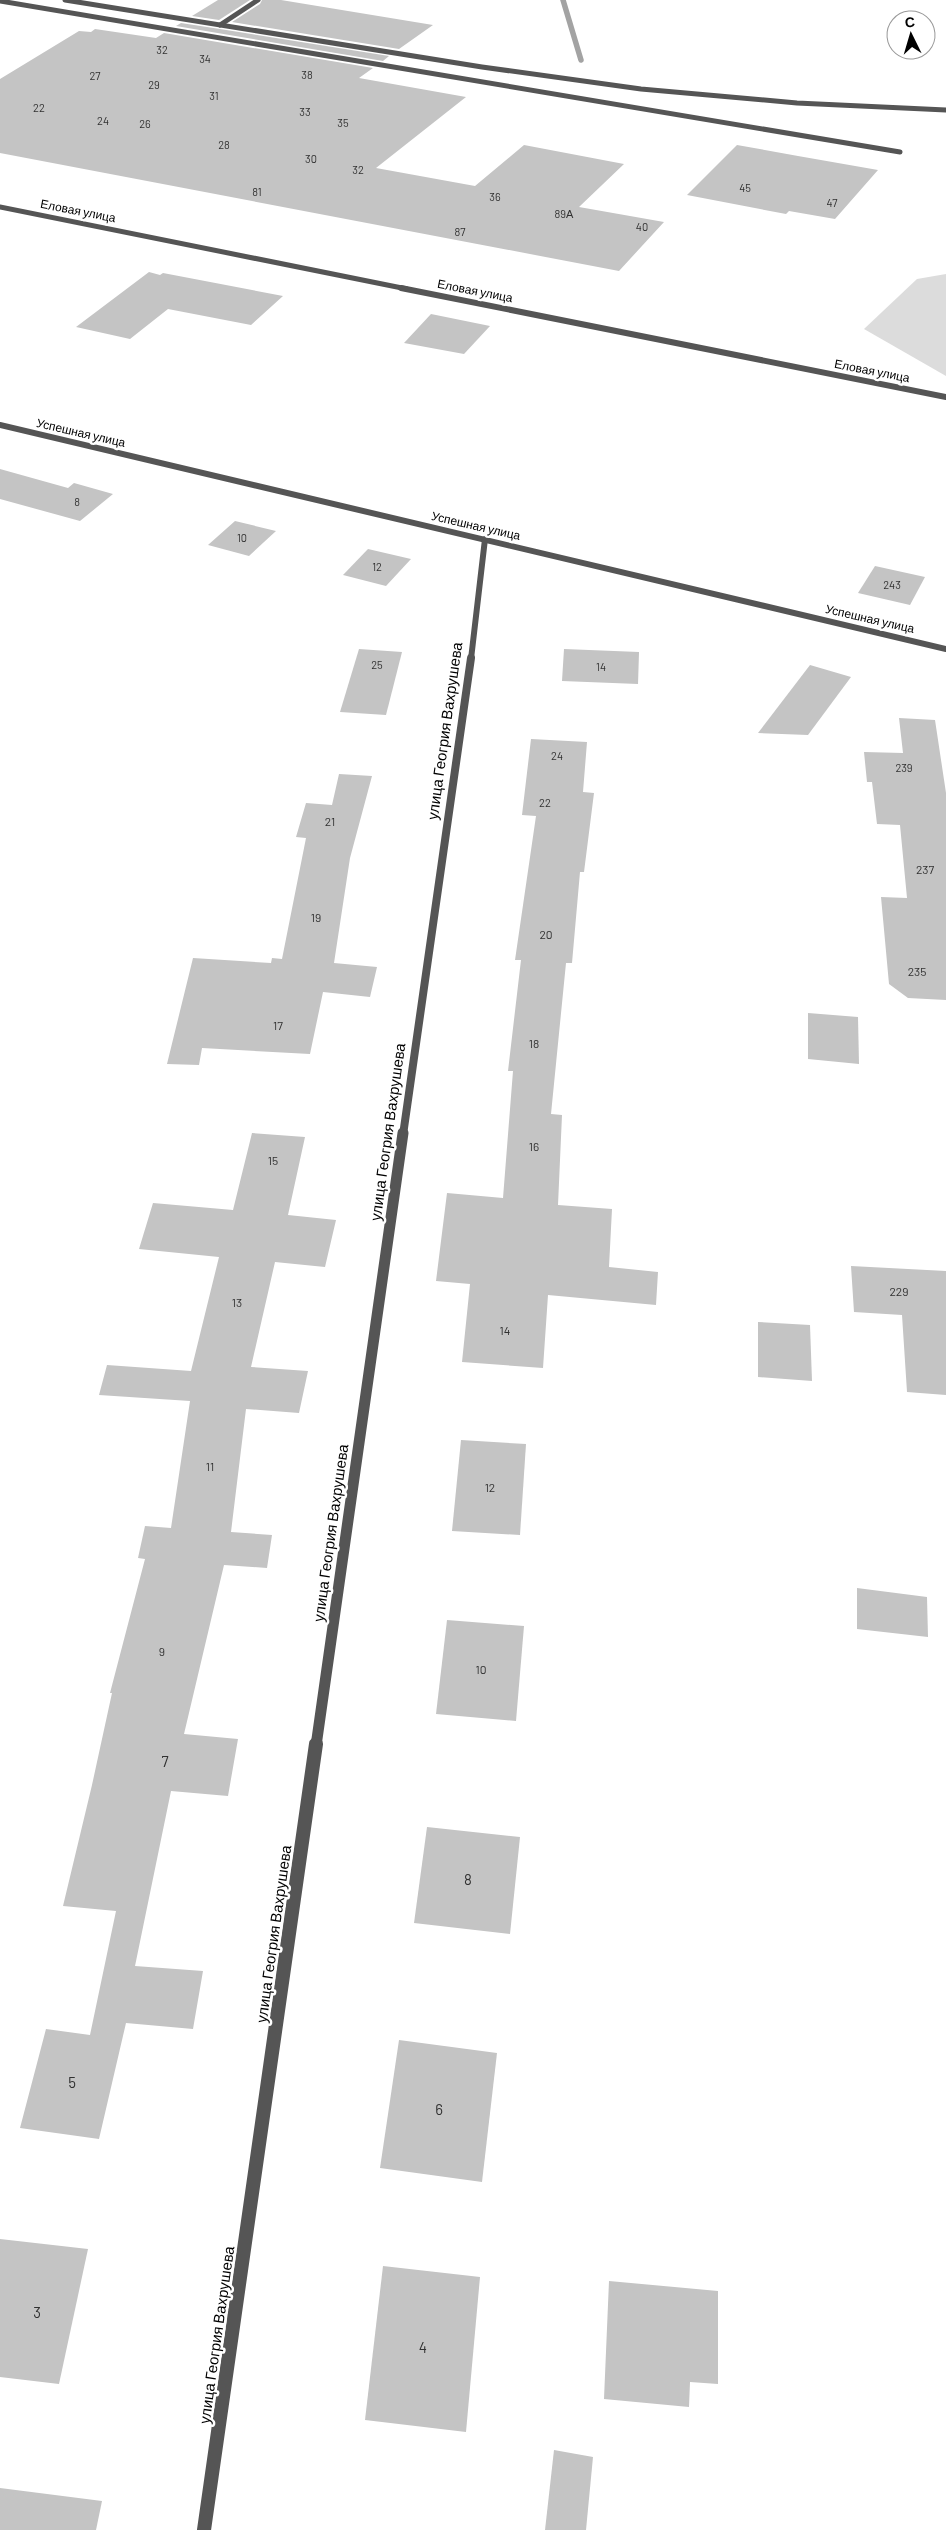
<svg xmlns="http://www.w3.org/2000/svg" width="946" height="2530" viewBox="0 0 946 2530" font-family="Barlow,sans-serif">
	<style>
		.green { fill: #dcdcdc }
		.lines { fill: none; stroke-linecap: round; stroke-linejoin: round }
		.stream { stroke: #a3a3a3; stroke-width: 5.5 }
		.building { fill: #c4c4c4 }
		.minor-far4 { stroke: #555; stroke-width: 5 }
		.minor-far3 { stroke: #555; stroke-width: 6 }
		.minor-far2 { stroke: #555; stroke-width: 8 }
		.minor-far1 { stroke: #555; stroke-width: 11 }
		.minor { stroke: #555; stroke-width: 14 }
		.labels { text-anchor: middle; stroke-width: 5; stroke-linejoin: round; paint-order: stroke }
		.far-number-label { font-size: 11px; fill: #313131 }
		.far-street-label { font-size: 12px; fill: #000; stroke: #fff }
		.number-label { font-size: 12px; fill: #313131 }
		.street-label { font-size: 15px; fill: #000; stroke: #fff }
		.near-number-label { font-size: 15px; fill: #313131 }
	</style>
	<rect width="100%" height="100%" fill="#fff"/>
	<path class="green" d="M946,274V376L864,329L917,279Z"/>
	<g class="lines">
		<path class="stream" d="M563,0L581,60"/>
	</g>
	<g class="building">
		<path d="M218,0H250L219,20L192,16Z"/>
		<path d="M262,0H281L433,25L399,49L232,22L260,4Z"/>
		<path d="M181,23L220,29L389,56L383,61L176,26Z"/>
		<path d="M95,29L156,38L164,33L373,68L359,78L466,97L376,168L475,186L524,145L624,164L579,207L664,222L619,271L0,153V79L79,31L91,32Z"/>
		<path d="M737,145L798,156L878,170L835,219L789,211L786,214L687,195Z"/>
		<path d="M149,272L160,275L163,273L283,296L251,325L168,309L130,339L76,327Z"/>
		<path d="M431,314L490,326L464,354L404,343Z"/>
		<path d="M0,469L68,488L74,483L113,494L80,521L0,499Z"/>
		<path d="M235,521L276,531L249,556L208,545Z"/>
		<path d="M368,549L411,559L386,586L343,575Z"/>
		<path d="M875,566L925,577L910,605L858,593Z"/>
		<path d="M359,649L402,652L386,715L340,712Z"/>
		<path d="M564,649L639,652L638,684L562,681Z"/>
		<path d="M810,665L851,677L808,735L758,733Z"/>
		<path d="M899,718L935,720L946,793V1000L908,998L889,984L881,897L907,898L900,825L877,824L872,782H867L864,752L903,753Z"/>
		<path d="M531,739L587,742L583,792L594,793L584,872H580L572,963H566L551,1114L562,1115L558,1205L612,1209L609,1267L658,1272L656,1305L548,1295L543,1368L462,1362L470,1284L436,1281L447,1193L503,1198L513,1071H508L521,960H515L536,816L522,815Z"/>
		<path d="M339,774L372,776L350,858L334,963L377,967L370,997L323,992L310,1054L202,1048L199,1065L167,1064L193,958L271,963L272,958L282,959L306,838L296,837L306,803L332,805Z"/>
		<path d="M808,1013L858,1017L859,1064L808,1059Z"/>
		<path d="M252,1133L305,1137L288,1215L336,1220L325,1267L275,1262L251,1367L308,1371L299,1413L246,1409L231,1532L272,1535L267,1568L224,1565L184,1734L238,1739L228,1796L171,1791L135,1966L203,1971L193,2029L126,2023L99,2139L20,2128L46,2029L90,2035L116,1911L63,1906L92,1785L112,1693H110L145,1559L138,1558L145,1526L171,1528L190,1401L99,1395L107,1365L191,1371L219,1257L139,1249L153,1203L233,1210Z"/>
		<path d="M851,1266L946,1271V1395L907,1392L902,1315L854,1312Z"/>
		<path d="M758,1322L810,1325L812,1381L758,1377Z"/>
		<path d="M461,1440L526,1444L520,1535L452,1531Z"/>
		<path d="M857,1588L927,1597L928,1637L857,1629Z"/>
		<path d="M447,1620L524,1626L516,1721L436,1714Z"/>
		<path d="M427,1827L520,1837L510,1934L414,1923Z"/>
		<path d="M399,2040L497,2053L482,2182L380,2168Z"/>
		<path d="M0,2239L88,2249L59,2384L0,2377Z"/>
		<path d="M383,2266L480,2277L466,2432L365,2420Z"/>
		<path d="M609,2281L718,2291V2384L690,2382L689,2407L604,2399Z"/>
		<path d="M554,2450L593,2457L586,2530H545Z"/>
		<path d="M0,2488L102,2501L96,2530H0Z"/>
	</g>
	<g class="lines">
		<g class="minor-far4">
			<path d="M65,0L482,67L641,89L797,103L946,110"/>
			<path d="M0,1L900,152"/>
			<path d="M220,25L258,0"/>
			<path d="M0,207L407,289"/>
		</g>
		<g class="minor-far3">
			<path d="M401,288L946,397"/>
			<path d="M0,425L946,649"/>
			<path d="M471,659L485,539"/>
		</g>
		<path class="minor-far2" d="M403,1135L471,658"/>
		<path class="minor-far1" d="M316,1746L403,1133"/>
		<path class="minor" d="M204,2530L316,1744"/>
	</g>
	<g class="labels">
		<g class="far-number-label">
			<text x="162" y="54">32</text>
			<text x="205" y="63">34</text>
			<text x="307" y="79">38</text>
			<text x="95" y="80">27</text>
			<text x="154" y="89">29</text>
			<text x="214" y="100">31</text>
			<text x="39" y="112">22</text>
			<text x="305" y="116">33</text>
			<text x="103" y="125">24</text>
			<text x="343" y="127">35</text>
			<text x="145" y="128">26</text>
			<text x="224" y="149">28</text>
			<text x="311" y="163">30</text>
			<text x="358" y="174">32</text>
			<text x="745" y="192">45</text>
			<text x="257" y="196">81</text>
			<text x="495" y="201">36</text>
			<text x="832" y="207">47</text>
			<text x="564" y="218">89А</text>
			<text x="642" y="231">40</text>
			<text x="460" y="236">87</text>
			<text x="77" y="506">8</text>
			<text x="242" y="542">10</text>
			<text x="377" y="571">12</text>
			<text x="892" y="589">243</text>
			<text x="377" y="669">25</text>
			<text x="601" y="671">14</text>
			<text x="557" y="760">24</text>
			<text x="904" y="772">239</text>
			<text x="545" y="807">22</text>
		</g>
		<g class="far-street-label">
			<text transform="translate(78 211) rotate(11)" y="4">Еловая улица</text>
			<text transform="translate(475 291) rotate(11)" y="4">Еловая улица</text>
			<text transform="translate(872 371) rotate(11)" y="4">Еловая улица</text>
			<text transform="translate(81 433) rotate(13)" y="4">Успешная улица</text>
			<text transform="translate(476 526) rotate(13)" y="4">Успешная улица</text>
			<text transform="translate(870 619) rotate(13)" y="4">Успешная улица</text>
		</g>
		<g class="number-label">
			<text x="330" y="826">21</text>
			<text x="925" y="874">237</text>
			<text x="316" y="922">19</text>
			<text x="546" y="939">20</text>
			<text x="917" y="976">235</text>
			<text x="278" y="1030">17</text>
			<text x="534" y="1048">18</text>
			<text x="534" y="1151">16</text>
			<text x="273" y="1165">15</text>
			<text x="899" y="1296">229</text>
			<text x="237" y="1307">13</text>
			<text x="505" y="1335">14</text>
			<text x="210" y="1471">11</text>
			<text x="490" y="1492">12</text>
			<text x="162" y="1656">9</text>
			<text x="481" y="1674">10</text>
		</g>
		<g class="street-label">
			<text transform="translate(445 731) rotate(-82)" y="5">улица Геогрия Вахрушева</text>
			<text transform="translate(388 1132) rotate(-82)" y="5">улица Геогрия Вахрушева</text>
			<text transform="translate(331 1533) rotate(-82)" y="5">улица Геогрия Вахрушева</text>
			<text transform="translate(274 1934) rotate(-82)" y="5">улица Геогрия Вахрушева</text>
			<text transform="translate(217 2335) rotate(-82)" y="5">улица Геогрия Вахрушева</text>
		</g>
		<g class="near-number-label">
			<text x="165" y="1767">7</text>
			<text x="468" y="1885">8</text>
			<text x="72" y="2088">5</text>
			<text x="439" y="2115">6</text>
			<text x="37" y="2318">3</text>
			<text x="423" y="2353">4</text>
		</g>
	</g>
	<g transform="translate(911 35) rotate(355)"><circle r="24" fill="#ffffff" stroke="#999999"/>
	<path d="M0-4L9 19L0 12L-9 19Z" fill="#000000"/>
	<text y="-8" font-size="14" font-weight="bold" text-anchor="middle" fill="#000000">С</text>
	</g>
</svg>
